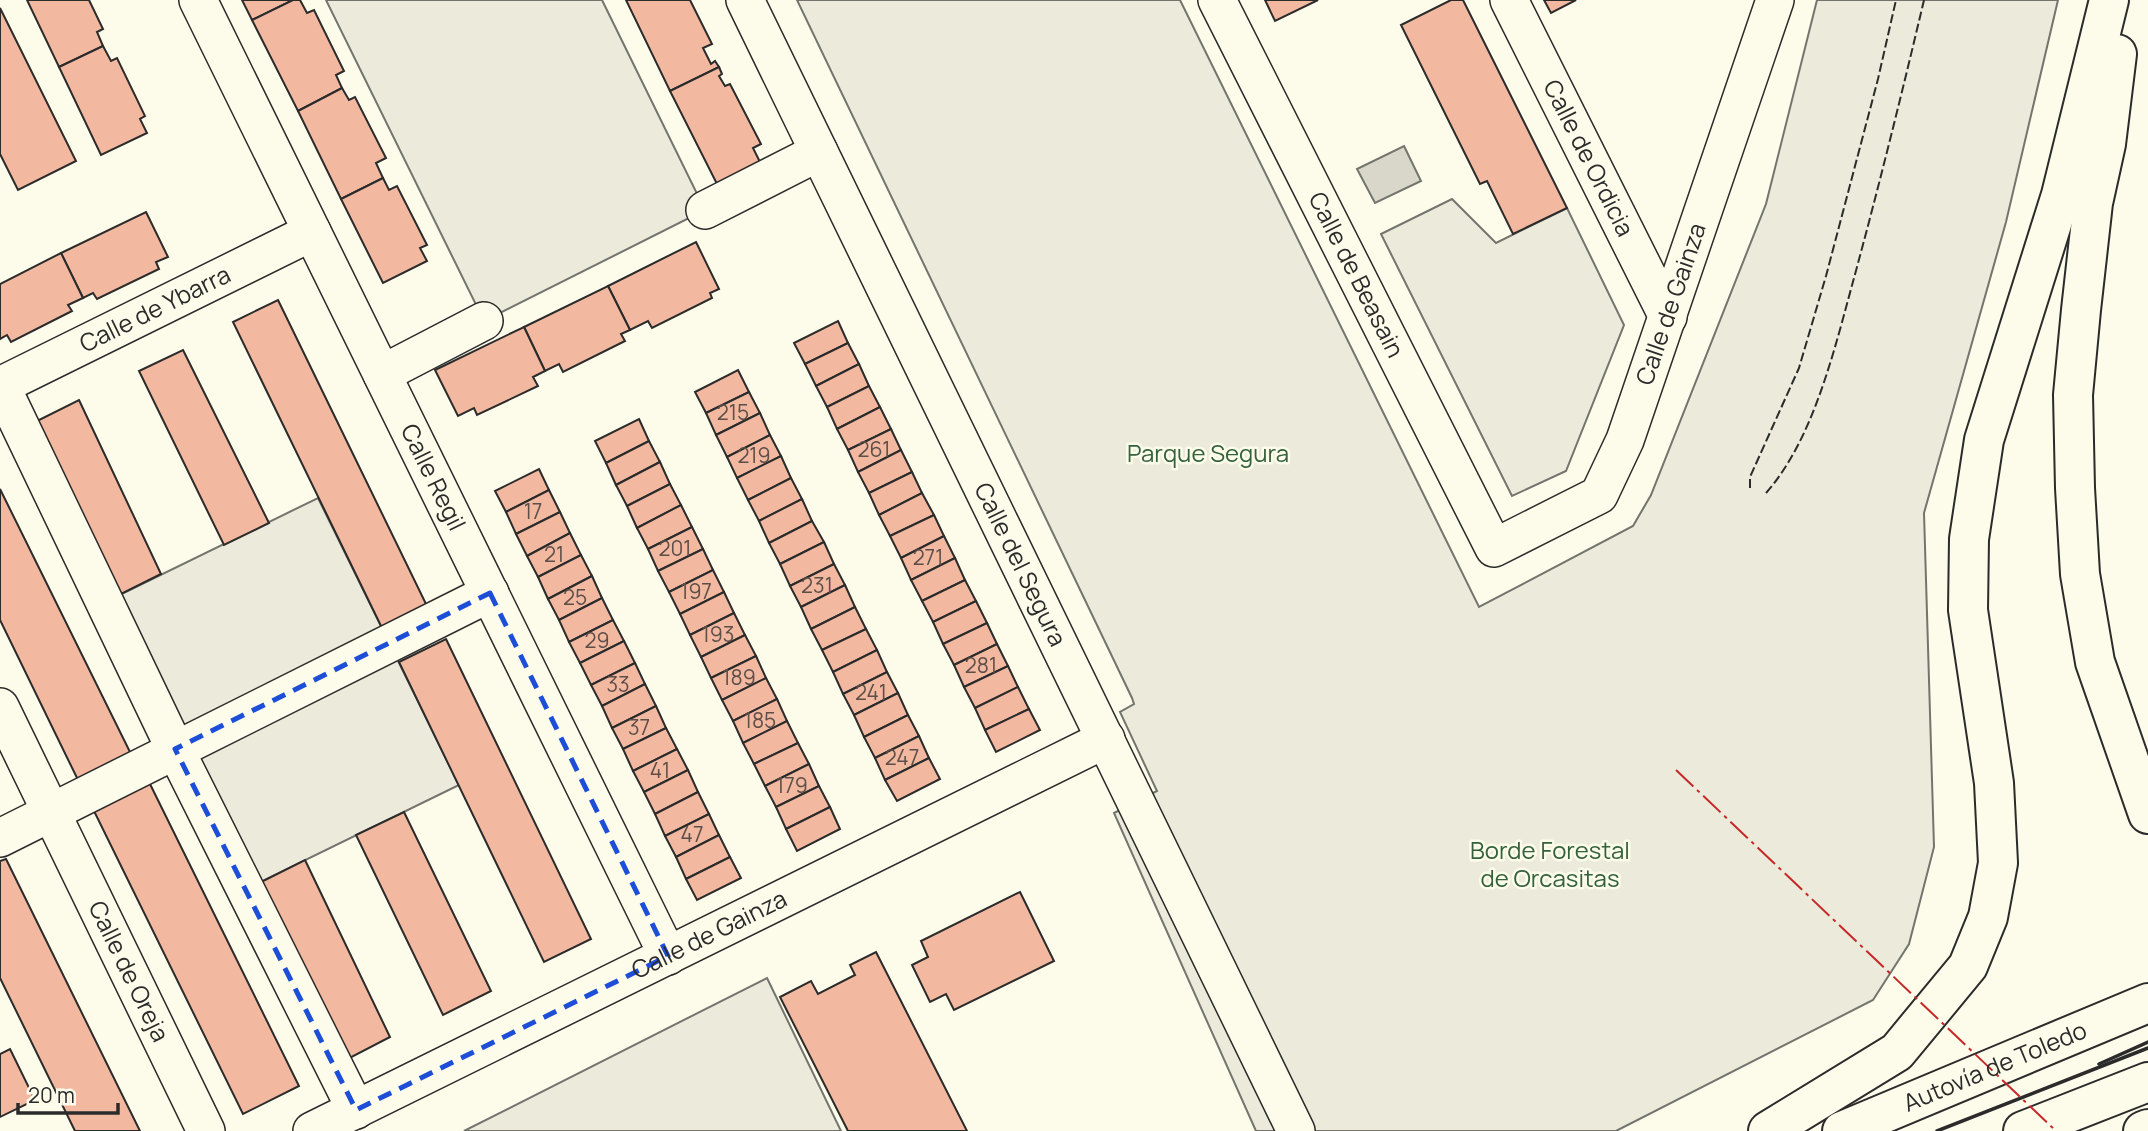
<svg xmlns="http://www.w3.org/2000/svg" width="2148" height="1131" viewBox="0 0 2148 1131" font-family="Manrope,sans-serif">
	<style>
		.green { fill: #ecebdb; stroke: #74746e; stroke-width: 2 }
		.parking { fill: #eceadb; stroke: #74746e; stroke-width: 2 }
		.water { fill: #d8d7c9; stroke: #74746e; stroke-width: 2 }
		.building { fill: #f2b8a0; stroke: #2b2b2b; stroke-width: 2 }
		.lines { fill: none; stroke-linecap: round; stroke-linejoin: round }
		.minor-casing { stroke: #2b2b2b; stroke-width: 40 }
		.highway-casing { stroke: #2b2b2b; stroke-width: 42 }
		.minor { stroke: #fdfbea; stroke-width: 37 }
		.highway { stroke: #fdfbea; stroke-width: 38 }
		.fence { stroke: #2b2b2b; stroke-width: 2; stroke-dasharray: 9 3.5; stroke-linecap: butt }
		.wall { stroke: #2b2b2b; stroke-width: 3.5 }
		.power { stroke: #c62828; stroke-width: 2; stroke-dasharray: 24 5 3.5 5; stroke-linecap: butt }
		.marked { fill: none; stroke: #1d4ed8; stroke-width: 5; stroke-dasharray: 14 9; stroke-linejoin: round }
		.labels { text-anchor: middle; stroke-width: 5; stroke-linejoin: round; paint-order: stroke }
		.number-label { font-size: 21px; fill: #5d4e48 }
		.street-label { font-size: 24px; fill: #2b2b2b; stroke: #fdfbea }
		.park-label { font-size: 24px; fill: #34623c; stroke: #fdfbea }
	</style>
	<rect width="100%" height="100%" fill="#fdfbea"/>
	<g class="green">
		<path d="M797,0H1180L1479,607L1633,526L1651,495L1766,204L1817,0H2058L2006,222L1924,513L1934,847L1909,944L1873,1000L1616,1131H1256L1114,813L1157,791L1120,712L1134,704L1132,698Z"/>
		<path d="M1452,199L1496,243L1567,208L1624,325L1566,471L1512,496L1381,234Z"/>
		<path d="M767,978L841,1131H464Z"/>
	</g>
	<g class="parking">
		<path d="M326,0H602L705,210L484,321Z"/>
		<path d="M318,498L459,785L238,893L97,606Z"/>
	</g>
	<path class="water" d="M1404,146L1421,181L1375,203L1357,169Z"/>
	<g class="building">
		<path d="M27,0H89L103,29L97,32L103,46L59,67Z"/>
		<path d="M242,0H293L252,20Z"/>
		<path d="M293,0H300L307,13L314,10L344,71L336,75L342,88L298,111L252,20Z"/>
		<path d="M626,0H690L712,44L703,48L711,64L715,61L719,67L670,91Z"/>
		<path d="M1265,0H1318L1275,21Z"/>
		<path d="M1451,0H1463L1567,208L1513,234L1487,181L1480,184L1401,25Z"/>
		<path d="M1544,0H1576L1551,13Z"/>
		<path d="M0,8L76,161L18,190L0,154Z"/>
		<path d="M103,46L111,61L117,58L145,116L140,119L147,133L101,155L59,67Z"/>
		<path d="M719,67L722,74L719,76L725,86L730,84L761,144L753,148L761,164L718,186L670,91Z"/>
		<path d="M342,88L349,100L355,97L386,158L376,163L383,178L341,199L298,111Z"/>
		<path d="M383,178L389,190L397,186L427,245L420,248L427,261L383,283L341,199Z"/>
		<path d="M146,212L168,257L156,262L159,269L97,299L93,293L83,298L61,253Z"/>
		<path d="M696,242L719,289L710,293L712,298L652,328L648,321L630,330L608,286Z"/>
		<path d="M61,253L83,298L68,305L72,311L11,342L7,335L0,339V284Z"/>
		<path d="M608,286L630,330L621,334L625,341L563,372L559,364L545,371L524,327Z"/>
		<path d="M278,300L427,606L382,628L233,322Z"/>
		<path d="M838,321L848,343L805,364L794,343Z"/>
		<path d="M524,327L545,371L533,377L538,386L477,415L474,408L458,416L435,370Z"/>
		<path d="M848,343L859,364L816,386L805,364Z"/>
		<path d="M183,350L269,523L224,545L139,371Z"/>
		<path d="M859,364L869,386L827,407L816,386Z"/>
		<path d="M738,370L749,392L706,413L695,392Z"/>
		<path d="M869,386L880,407L837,429L827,407Z"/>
		<path d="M749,392L760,413L716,435L706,413Z"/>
		<path d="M79,400L161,574L115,597L33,423Z"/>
		<path d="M880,407L891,429L848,450L837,429Z"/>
		<path d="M760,413L770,435L727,457L716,435Z"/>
		<path d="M639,419L649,441L606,463L595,441Z"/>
		<path d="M891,429L901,450L858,472L848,450Z"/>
		<path d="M770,435L781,456L737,478L727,457Z"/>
		<path d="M649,441L660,462L616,485L606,463Z"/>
		<path d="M901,450L912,472L869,493L858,472Z"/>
		<path d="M781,456L791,478L748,500L737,478Z"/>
		<path d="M660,462L670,484L627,506L616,485Z"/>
		<path d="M539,469L549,490L506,512L495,491Z"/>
		<path d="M912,472L922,493L879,515L869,493Z"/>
		<path d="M791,478L802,499L759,521L748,500Z"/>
		<path d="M670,484L681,505L637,528L627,506Z"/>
		<path d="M0,489L131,754L78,780L0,620Z"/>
		<path d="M549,490L560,512L516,534L506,512Z"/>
		<path d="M922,493L934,515L890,536L879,515Z"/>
		<path d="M802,499L812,521L769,543L759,521Z"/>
		<path d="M681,505L692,527L648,549L637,528Z"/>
		<path d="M560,512L570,533L527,556L516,534Z"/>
		<path d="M934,515L944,536L901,558L890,536Z"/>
		<path d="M812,521L824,542L780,564L769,543Z"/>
		<path d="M692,527L703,549L658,571L648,549Z"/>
		<path d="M570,533L581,555L538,577L527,556Z"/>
		<path d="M944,536L955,558L911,580L901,558Z"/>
		<path d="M824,542L834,564L790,586L780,564Z"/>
		<path d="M703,549L713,570L669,592L658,571Z"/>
		<path d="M581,555L592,576L548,599L538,577Z"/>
		<path d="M955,558L965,580L922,601L911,580Z"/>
		<path d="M834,564L845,585L801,607L790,586Z"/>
		<path d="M713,570L724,592L680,614L669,592Z"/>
		<path d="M592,576L602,598L559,620L548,599Z"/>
		<path d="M965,580L976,601L933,622L922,601Z"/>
		<path d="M845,585L855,607L811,629L801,607Z"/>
		<path d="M724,592L734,613L690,635L680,614Z"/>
		<path d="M602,598L613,620L569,642L559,620Z"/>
		<path d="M976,601L987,623L943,644L933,622Z"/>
		<path d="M855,607L866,629L822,650L811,629Z"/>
		<path d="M734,613L745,635L701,657L690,635Z"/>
		<path d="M613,620L624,641L580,663L569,642Z"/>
		<path d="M987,623L997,644L954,665L943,644Z"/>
		<path d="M866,629L877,650L833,672L822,650Z"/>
		<path d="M745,635L756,656L711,678L701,657Z"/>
		<path d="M446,639L591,939L544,962L399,662Z"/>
		<path d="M624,641L635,663L591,685L580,663Z"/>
		<path d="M997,644L1008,666L964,687L954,665Z"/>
		<path d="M877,650L887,672L843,694L833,672Z"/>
		<path d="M756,656L766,678L722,700L711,678Z"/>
		<path d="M635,663L645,684L602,706L591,685Z"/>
		<path d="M1008,666L1018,687L975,708L964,687Z"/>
		<path d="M887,672L898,693L854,715L843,694Z"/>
		<path d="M766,678L777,699L733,721L722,700Z"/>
		<path d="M645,684L656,706L612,728L602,706Z"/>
		<path d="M1018,687L1029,709L985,730L975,708Z"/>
		<path d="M898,693L908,715L864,737L854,715Z"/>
		<path d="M777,699L787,721L743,743L733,721Z"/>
		<path d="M656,706L666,728L623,749L612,728Z"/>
		<path d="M1029,709L1040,730L996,752L985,730Z"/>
		<path d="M908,715L919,736L875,758L864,737Z"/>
		<path d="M787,721L798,743L754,764L743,743Z"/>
		<path d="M666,728L677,749L633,771L623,749Z"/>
		<path d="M919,736L929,758L885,780L875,758Z"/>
		<path d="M798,743L809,764L765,786L754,764Z"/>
		<path d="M677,749L688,770L644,792L633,771Z"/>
		<path d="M929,758L940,779L897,801L885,780Z"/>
		<path d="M809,764L819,786L776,807L765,786Z"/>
		<path d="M688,770L698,792L655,814L644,792Z"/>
		<path d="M149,782L299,1086L243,1114L93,809Z"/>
		<path d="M819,786L830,807L786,829L776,807Z"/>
		<path d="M698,792L709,814L665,836L655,814Z"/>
		<path d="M830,807L840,829L797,851L786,829Z"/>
		<path d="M404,812L491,991L443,1015L356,835Z"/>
		<path d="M709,814L719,835L676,857L665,836Z"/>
		<path d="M719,835L730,857L686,879L676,857Z"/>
		<path d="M730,857L741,878L697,900L686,879Z"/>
		<path d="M6,859L140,1131H75L0,978V861Z"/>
		<path d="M305,860L390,1037L342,1062L255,885Z"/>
		<path d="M1020,892L1054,961L954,1010L946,994L930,1002L912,965L928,957L921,941Z"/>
		<path d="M876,952L967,1131H848L780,997L811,981L818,994L855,975L850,965Z"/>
		<path d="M10,1049L35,1100L0,1117V1054Z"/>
	</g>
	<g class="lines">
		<defs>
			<g id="minor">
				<path id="s1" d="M198,0L668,956"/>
				<path id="s2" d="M745,0L1296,1131"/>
				<path id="s3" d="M1217,0L1494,548L1599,495L1625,440L1775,0"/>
				<path id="s4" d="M1509,0L1668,317"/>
				<path d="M705,210L819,152"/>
				<path d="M382,374L484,321"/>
				<path id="s5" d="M0,386L312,232"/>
				<path d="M1,386L175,749L356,1110"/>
				<path id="s6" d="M0,707L206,1131"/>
				<path d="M0,838L490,593"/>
				<path id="s7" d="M312,1131L1106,739"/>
			</g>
			<g id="highway">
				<path d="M2117,54L2106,144L2093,203L2081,310L2073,395L2075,488L2080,574L2095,662L2148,814"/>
				<path d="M1768,1131L1897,1052L1968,966L1988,917L1998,863L1994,783L1968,610L1969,539L1984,440L2061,195L2109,0"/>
				<path id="s8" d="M1842,1131L2148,1003"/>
				<path d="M2023,1131L2148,1082"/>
				<path d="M2143,1131L2148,1129"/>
			</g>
		</defs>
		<use href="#minor" class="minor-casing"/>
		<use href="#highway" class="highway-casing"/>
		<use href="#minor" class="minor"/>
		<use href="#highway" class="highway"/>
		<g class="fence">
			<path d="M1750,488V477L1799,368L1826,276L1878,79L1896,0"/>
			<path d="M1766,493C1814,439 1835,347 1854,278C1879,186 1902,93 1924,0"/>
		</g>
		<g class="wall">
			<path d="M2099,1064L2148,1042"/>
			<path d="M1937,1131L2148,1048"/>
		</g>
		<path class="power" d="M1676,770L2056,1131"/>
	</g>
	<path class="marked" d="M490,593L668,956L356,1110L175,749Z"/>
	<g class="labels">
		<g class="number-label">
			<text x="733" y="420">215</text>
			<text x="874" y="457">261</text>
			<text x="754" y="463">219</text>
			<text x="533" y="519">17</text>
			<text x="675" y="556">201</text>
			<text x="554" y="562">21</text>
			<text x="928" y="565">271</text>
			<text x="817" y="593">231</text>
			<text x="696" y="599">197</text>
			<text x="575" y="605">25</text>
			<text x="718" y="642">193</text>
			<text x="597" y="648">29</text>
			<text x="981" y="673">281</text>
			<text x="739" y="685">189</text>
			<text x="618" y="692">33</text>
			<text x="871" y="700">241</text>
			<text x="760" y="728">185</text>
			<text x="639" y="735">37</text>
			<text x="902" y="765">247</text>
			<text x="660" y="778">41</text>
			<text x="792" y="793">179</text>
			<text x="692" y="842">47</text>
		</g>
		<g class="street-label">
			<text dy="8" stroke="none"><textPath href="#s4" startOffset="177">Calle de Ordicia</textPath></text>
			<text dy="8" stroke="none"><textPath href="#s3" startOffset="308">Calle de Beasain</textPath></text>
			<text dy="8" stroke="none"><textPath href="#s3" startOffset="936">Calle de Gainza</textPath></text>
			<text dy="8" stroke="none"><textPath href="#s5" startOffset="173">Calle de Ybarra</textPath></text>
			<text dy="8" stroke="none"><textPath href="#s1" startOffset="532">Calle Regil</textPath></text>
			<text dy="8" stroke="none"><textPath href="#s2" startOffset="628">Calle del Segura</textPath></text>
			<text dy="8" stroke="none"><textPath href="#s7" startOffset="443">Calle de Gainza</textPath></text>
			<text dy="8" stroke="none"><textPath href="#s6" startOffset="294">Calle de Oreja</textPath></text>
			<text dy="8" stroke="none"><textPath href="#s8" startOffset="166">Autovía de Toledo</textPath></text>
		</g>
		<g class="park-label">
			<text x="1208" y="462">Parque Segura</text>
			<text x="1550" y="859">Borde Forestal<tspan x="1550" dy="28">de Orcasitas</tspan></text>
		</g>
	</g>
	<path d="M18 1103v10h100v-10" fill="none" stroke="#2b2b2b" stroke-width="3.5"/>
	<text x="28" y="1103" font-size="21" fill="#2b2b2b" stroke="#fdfbea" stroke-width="5" paint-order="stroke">20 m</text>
</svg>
